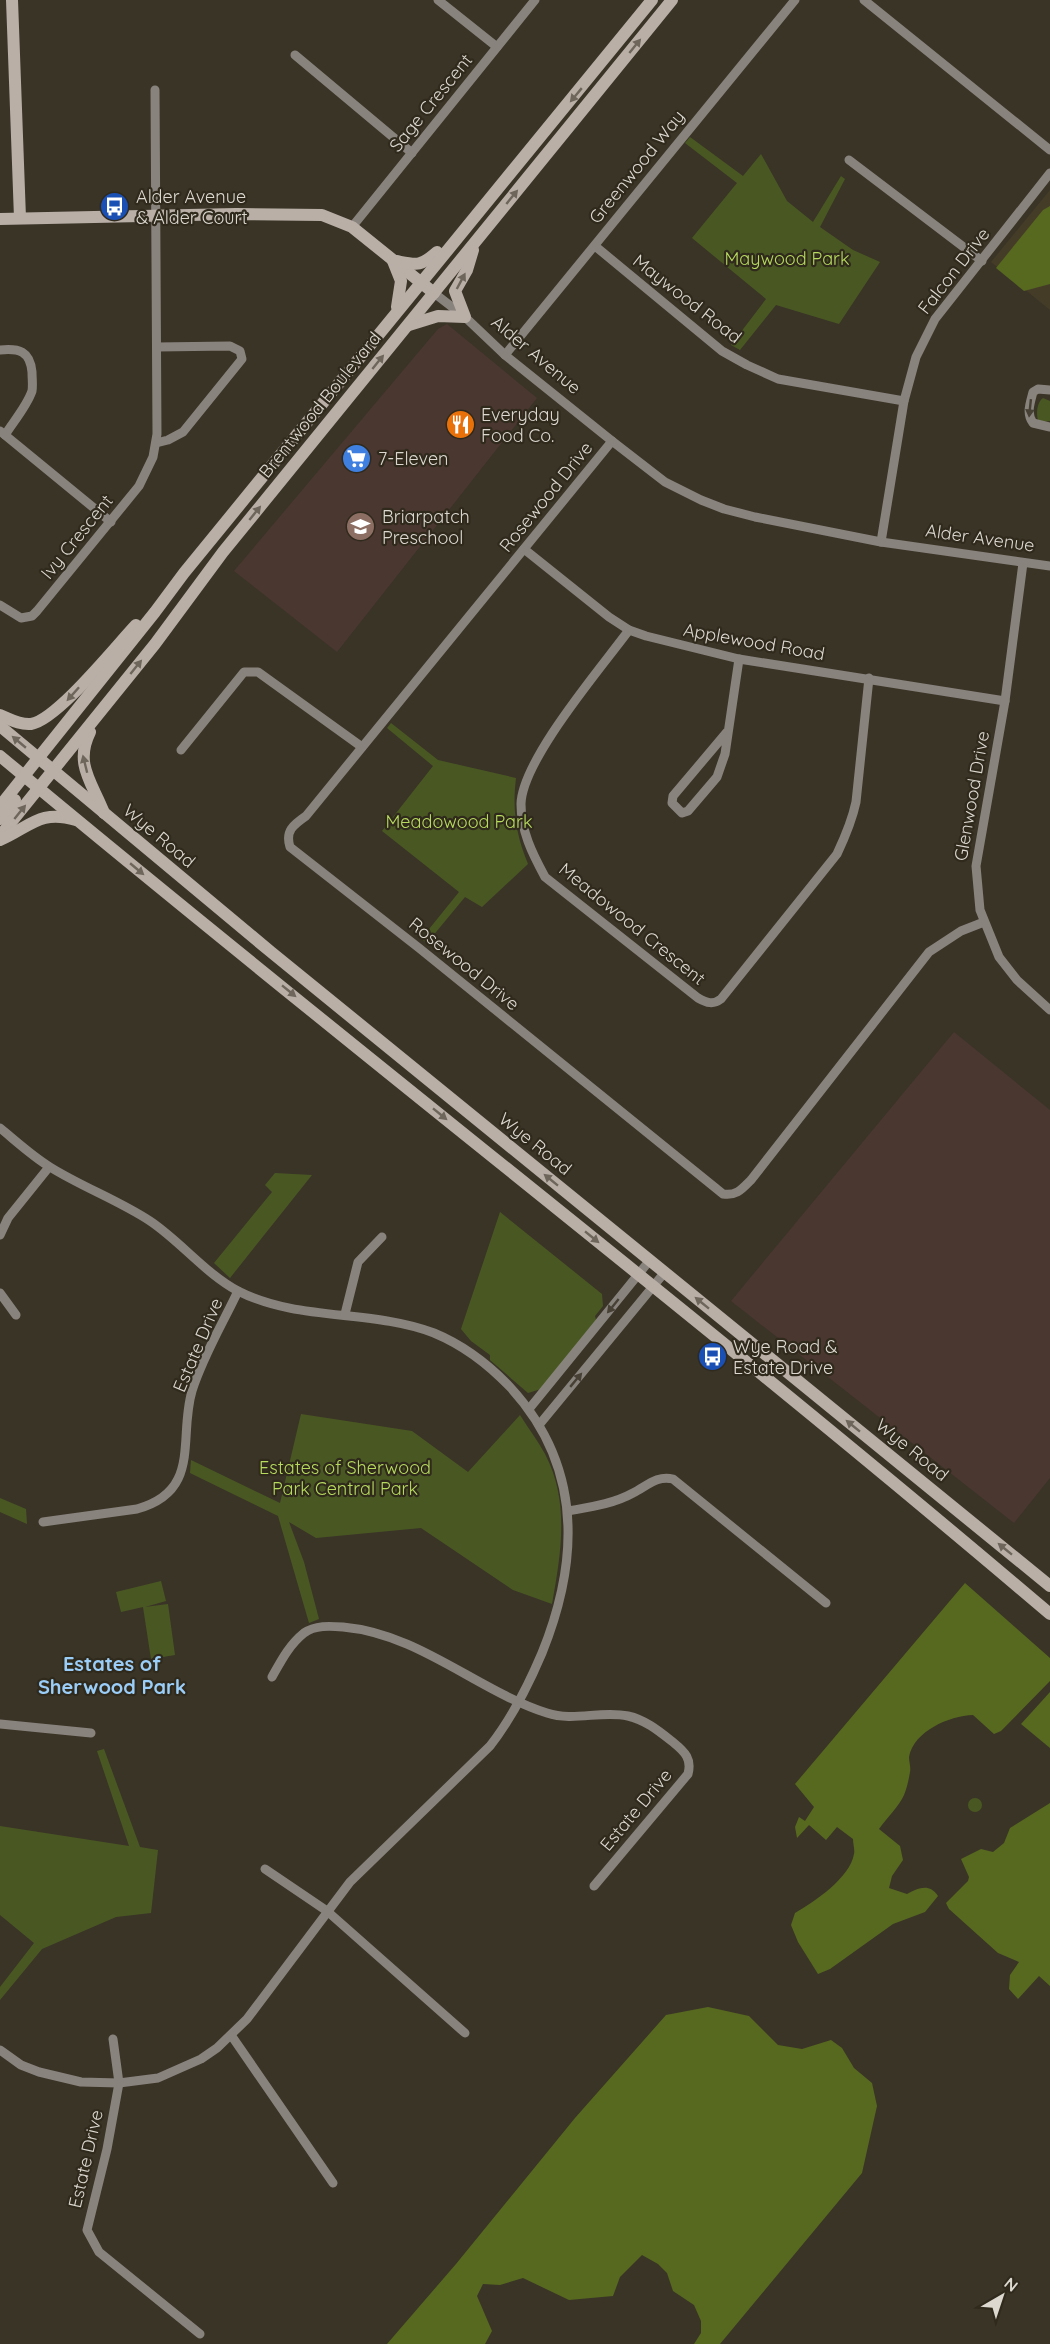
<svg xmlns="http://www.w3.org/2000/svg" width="1050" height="2344" viewBox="0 0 1050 2344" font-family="Quicksand,sans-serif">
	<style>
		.commercial { fill: #4a3730 }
		.built { fill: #453c28 }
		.green { fill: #495822 }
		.forest { fill: #56691f }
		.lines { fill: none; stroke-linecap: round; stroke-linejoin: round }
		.street { stroke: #89837e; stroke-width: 9 }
		.secondary { stroke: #b9afa7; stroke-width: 12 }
		.oneway { fill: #6e665b }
		.oneway2 { fill: #464035 }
		.labels { text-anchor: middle; stroke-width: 4.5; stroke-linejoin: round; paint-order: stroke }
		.street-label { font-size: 18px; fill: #dcd8d0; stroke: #302a1d }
		.poi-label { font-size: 18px; fill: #dcd8d0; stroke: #302a1d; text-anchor: start }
		.park-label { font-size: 18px; fill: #b7db5d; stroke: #302a1d }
		.neighbourhood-label { font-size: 20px; font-weight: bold; fill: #9acdf7; stroke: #302a1d }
	</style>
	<rect width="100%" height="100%" fill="#3a3427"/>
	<g class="commercial">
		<path d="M447,324L537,398L337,652L234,571L438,329Z"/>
		<path d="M954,1032L1050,1110V1478L1014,1523L731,1301Z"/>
	</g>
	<path class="built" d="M1050,190V310L991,262Z"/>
	<g class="green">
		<path d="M690,137L743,176L761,154L787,201L813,222L841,176L845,179L820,227L853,250L880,262L839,324L776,305L740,350L731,345L766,299L692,238L737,183L685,143Z"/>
		<path d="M1043,398L1050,401V421L1043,422L1038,420C1036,413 1037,402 1043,398Z"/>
		<path d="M391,723L438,760L516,778C512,810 516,835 528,864L482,907L465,897L427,943L421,939L459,892L382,831L433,766L387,728Z"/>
		<path d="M275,1173L312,1175L230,1278L214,1263L272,1192L265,1185Z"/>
		<path d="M500,1212L602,1294L603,1306L595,1316L596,1320L541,1389L528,1393L490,1360V1355L471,1341L461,1329Z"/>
		<path d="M301,1414L412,1431L468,1472L520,1415C528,1428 538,1441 545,1454C570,1502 561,1553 552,1604L513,1590L421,1528L316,1538L289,1522L304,1562L319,1619L309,1623L278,1516L190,1473L191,1460L280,1503Z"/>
		<path d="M0,1498L26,1509L27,1524L0,1512Z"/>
		<path d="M161,1581L166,1601L145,1607L168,1604L175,1655L151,1659L143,1607L121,1612L116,1592Z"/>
		<path d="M104,1749L140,1847L158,1850L151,1913L116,1917L42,1949L0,2000V1987L34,1943L0,1915V1826L129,1846L97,1751Z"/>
		<circle cx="975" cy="1805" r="7"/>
	</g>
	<g class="forest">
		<path d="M1050,206V284L1024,291L996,268L1043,210Z"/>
		<path d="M965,1583L1050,1658V1681L1001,1731L994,1734L973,1715C949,1716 914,1731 909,1757C909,1762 911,1767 910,1772C909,1778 907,1788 904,1795C899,1806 887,1818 879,1829L900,1846L903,1860L892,1876L889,1888L907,1894C919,1888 929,1883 938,1896L925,1912L893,1924L830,1969L818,1974L798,1942L791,1925L795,1913C814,1902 850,1878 854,1854C855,1850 853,1844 853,1839L837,1827L826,1840L809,1825L797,1838L795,1827L799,1817L805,1821L814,1807L795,1784Z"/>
		<path d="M1050,1692V1748L1021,1724Z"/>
		<path d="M1050,1803V1986L1039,1976L1018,1999L1009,1989L1010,1975L1019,1962L998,1953L949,1909L946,1903L968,1881L969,1877L961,1859L981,1849L993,1852L1004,1843L1010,1828Z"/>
		<path d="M708,2007L749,2016L778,2045L802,2049L831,2040L842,2048L854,2068L872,2083L877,2106L862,2173L720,2344H694L701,2333V2321L694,2305L673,2291L667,2273L658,2264L642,2255L620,2277L613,2296L569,2300L523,2278L500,2285L483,2284L477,2296L492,2331L485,2344H387L456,2264L575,2118L666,2015Z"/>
	</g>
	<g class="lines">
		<g class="street">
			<path d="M438,0L497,47"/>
			<path d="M864,0L1050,150"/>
			<path d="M295,55L412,153"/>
			<path d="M849,160L982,261"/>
			<path d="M352,227L535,0"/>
			<path d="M595,246L722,351L747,365L778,379L904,401"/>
			<path d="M434,293L465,317L505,355L612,441L665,482L701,500L724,509L755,517L881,542L1050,566"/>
			<path d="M0,350C19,348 30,351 32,372C32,378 33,385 32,391C27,406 13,422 5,435"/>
			<path d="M505,355L795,0"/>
			<path d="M1050,390L1038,389L1033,392C1030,404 1026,413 1033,423L1050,427"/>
			<path d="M0,431L111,522"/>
			<path d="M612,441L306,816C293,825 285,831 290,847L419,948L723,1194C737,1196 742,1189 751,1180L929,952L961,931L984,922"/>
			<path d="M156,443L168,440L183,432L242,359L240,351L230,346L157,347"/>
			<path d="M881,542L904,401L916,357L935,319L1050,173"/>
			<path d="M524,549L609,617L629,630L646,636L739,659L1005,701"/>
			<path d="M1023,563L1005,701L976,866L980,910L999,957L1017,980L1050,1010"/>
			<path d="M0,605L21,618L32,616L37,611L139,486L153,457L157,434L155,90"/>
			<path d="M629,630C601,668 522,760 521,804C521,831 532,853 545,877L698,998C707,1003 713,1005 721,999L837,854C845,837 852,821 856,802L869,678"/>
			<path d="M727,732L673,796L672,803L682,813L688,811L717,777L725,754L739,659"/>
			<path d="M181,750L244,672H258L362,747"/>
			<path d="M0,1128C16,1141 32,1156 50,1167C82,1187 118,1200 150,1221C180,1241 206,1274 238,1291C299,1322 371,1309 434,1333C463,1345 489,1365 510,1387C582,1465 580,1559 542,1653C528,1686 512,1718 490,1746L350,1882L247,2019L217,2048L201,2059L158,2078L119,2083L81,2082L39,2072L21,2065L0,2050"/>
			<path d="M0,1235L8,1218L49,1167"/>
			<path d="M0,1293L16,1315"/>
			<path d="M345,1314L358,1262L382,1237"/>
			<path d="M529,1409L650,1260"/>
			<path d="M539,1425L665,1272"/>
			<path d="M568,1511C590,1507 613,1504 633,1493C647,1486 657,1475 673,1479L826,1603"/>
			<path d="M43,1522L137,1509C202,1491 178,1438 192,1391C203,1356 223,1323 238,1291"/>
			<path d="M272,1677C281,1661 289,1645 304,1633C315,1625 330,1626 343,1627C420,1634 476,1690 547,1713C574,1722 601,1710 628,1716C646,1720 660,1732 674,1743C685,1752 692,1759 688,1774L594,1886"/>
			<path d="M0,1724L91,1733"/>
			<path d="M265,1869L327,1911L465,2033"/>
			<path d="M231,2035L333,2183"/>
			<path d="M113,2039L119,2083L107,2149L87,2230L99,2252L200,2334"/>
		</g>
		<g class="secondary">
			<path d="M12,0L20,218"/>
			<path d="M0,219L236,214L322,215L352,227L434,293"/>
			<path d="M393,261L401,281L397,307"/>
			<path d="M396,261C417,265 420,267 437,252"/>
			<path d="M409,325L438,316L465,317L455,291L467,270L473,250"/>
			<path d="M0,715C10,719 19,725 31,724C57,720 116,646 136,625"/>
			<path d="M0,726L271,952L1050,1586"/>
			<path d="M90,732C74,764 92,782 104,813"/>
			<path d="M0,756C347,1046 706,1321 1050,1614"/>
			<path d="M0,806L155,612L184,573L652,0"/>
			<path d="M0,819L15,800"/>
			<path d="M0,836L155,644L223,552L672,0"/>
			<path d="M0,840C30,827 40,809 76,820"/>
		</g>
	</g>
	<defs><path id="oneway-solid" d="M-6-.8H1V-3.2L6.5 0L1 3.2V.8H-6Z" transform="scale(1.5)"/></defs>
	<g class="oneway">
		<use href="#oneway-solid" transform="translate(635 46) rotate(-51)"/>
		<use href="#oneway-solid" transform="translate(576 95) rotate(130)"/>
		<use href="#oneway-solid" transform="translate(512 197) rotate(-51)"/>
		<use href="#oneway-solid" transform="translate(461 281) rotate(-62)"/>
		<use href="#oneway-solid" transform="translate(378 362) rotate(-51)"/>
		<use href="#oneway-solid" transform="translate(255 513) rotate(-51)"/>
		<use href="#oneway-solid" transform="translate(136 667) rotate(-51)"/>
		<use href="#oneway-solid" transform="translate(73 694) rotate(132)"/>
		<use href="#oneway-solid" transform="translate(19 742) rotate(-140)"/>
		<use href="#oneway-solid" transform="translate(85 764) rotate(-104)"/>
		<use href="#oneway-solid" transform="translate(20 812) rotate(-51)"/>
		<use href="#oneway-solid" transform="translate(137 869) rotate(40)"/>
		<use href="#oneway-solid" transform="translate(289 991) rotate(39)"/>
		<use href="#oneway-solid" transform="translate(440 1114) rotate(39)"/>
		<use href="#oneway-solid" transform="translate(551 1180) rotate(-141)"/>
		<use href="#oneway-solid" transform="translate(592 1237) rotate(39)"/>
		<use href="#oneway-solid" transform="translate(702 1303) rotate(-141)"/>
		<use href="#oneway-solid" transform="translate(853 1426) rotate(-141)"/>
		<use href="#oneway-solid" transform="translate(1005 1549) rotate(-141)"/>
	</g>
	<g class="oneway2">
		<use href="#oneway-solid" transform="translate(1030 408) rotate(96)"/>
		<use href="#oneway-solid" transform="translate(613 1306) rotate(129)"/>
		<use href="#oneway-solid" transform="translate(576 1380) rotate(-50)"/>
	</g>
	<defs>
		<symbol id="bus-disc" viewBox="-11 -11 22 22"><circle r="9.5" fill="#1a4fb4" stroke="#302a1d"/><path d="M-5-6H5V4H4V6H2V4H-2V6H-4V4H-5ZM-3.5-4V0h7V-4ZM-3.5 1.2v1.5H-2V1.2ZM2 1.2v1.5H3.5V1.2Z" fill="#fff"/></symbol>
		<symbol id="restaurant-disc" viewBox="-11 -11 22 22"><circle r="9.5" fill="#e8710a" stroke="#302a1d"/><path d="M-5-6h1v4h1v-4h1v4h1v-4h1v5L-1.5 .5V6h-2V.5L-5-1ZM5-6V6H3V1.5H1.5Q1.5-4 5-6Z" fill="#fff"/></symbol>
		<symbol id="supermarket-disc" viewBox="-11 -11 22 22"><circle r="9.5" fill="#3f7fe0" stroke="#302a1d"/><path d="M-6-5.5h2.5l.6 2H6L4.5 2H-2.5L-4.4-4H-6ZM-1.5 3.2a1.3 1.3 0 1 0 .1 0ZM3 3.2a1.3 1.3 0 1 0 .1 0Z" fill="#fff"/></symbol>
		<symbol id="school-disc" viewBox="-11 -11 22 22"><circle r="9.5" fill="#8d6e63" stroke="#302a1d"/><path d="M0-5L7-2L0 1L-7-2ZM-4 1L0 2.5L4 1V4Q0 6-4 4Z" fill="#fff"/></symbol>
	</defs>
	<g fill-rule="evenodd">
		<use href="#bus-disc" x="98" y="190" width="33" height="33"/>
		<use href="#restaurant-disc" x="444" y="408" width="33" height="33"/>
		<use href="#supermarket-disc" x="340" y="442" width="33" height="33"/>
		<use href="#school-disc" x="344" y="510" width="33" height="33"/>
		<use href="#bus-disc" x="696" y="1340" width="33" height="33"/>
	</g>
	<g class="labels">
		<g class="street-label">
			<text transform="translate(431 103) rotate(-51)" y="6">Sage Crescent</text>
			<text transform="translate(637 167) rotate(-51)" y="6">Greenwood Way</text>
			<text transform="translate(954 271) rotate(-52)" y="6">Falcon Drive</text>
			<text transform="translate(687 299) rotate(38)" y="6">Maywood Road</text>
			<text transform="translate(536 355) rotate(40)" y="6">Alder Avenue</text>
			<text transform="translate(320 405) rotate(-51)" y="6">Brentwood Boulevard</text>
			<text transform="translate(546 497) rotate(-51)" y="6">Rosewood Drive</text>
			<text transform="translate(77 537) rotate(-51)" y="6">Ivy Crescent</text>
			<text transform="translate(980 538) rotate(8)" y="6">Alder Avenue</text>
			<text transform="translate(754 642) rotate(10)" y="6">Applewood Road</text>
			<text transform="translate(972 796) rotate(-80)" y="6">Glenwood Drive</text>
			<text transform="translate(159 836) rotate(40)" y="6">Wye Road</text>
			<text transform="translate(632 924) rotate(39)" y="6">Meadowood Crescent</text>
			<text transform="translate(464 964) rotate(39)" y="6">Rosewood Drive</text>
			<text transform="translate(535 1144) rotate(39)" y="6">Wye Road</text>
			<text transform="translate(198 1345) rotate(-67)" y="6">Estate Drive</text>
			<text transform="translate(912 1450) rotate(39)" y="6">Wye Road</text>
			<text transform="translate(636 1810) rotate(-50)" y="6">Estate Drive</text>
			<text transform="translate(86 2159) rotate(-77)" y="6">Estate Drive</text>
		</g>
		<g class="poi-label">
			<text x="136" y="203">Alder Avenue<tspan x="136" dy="21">&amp; Alder Court</tspan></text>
			<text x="481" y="421">Everyday<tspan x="481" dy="21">Food Co.</tspan></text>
			<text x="378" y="465">7-Eleven</text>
			<text x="382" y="523">Briarpatch<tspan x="382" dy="21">Preschool</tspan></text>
			<text x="733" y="1353">Wye Road &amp;<tspan x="733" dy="21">Estate Drive</tspan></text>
		</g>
		<g class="park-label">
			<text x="787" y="265">Maywood Park</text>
			<text x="459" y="828">Meadowood Park</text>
			<text x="345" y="1474">Estates of Sherwood<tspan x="345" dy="21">Park Central Park</tspan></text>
		</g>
		<g class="neighbourhood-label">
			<text x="112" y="1671">Estates of<tspan x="112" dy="23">Sherwood Park</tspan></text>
		</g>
	</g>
	<g transform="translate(1002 2296) rotate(39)" stroke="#302a1d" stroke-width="4.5" paint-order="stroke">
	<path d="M0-4.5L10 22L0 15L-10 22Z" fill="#dcd8d0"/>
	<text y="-9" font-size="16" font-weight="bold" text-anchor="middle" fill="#dcd8d0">N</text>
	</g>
</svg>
